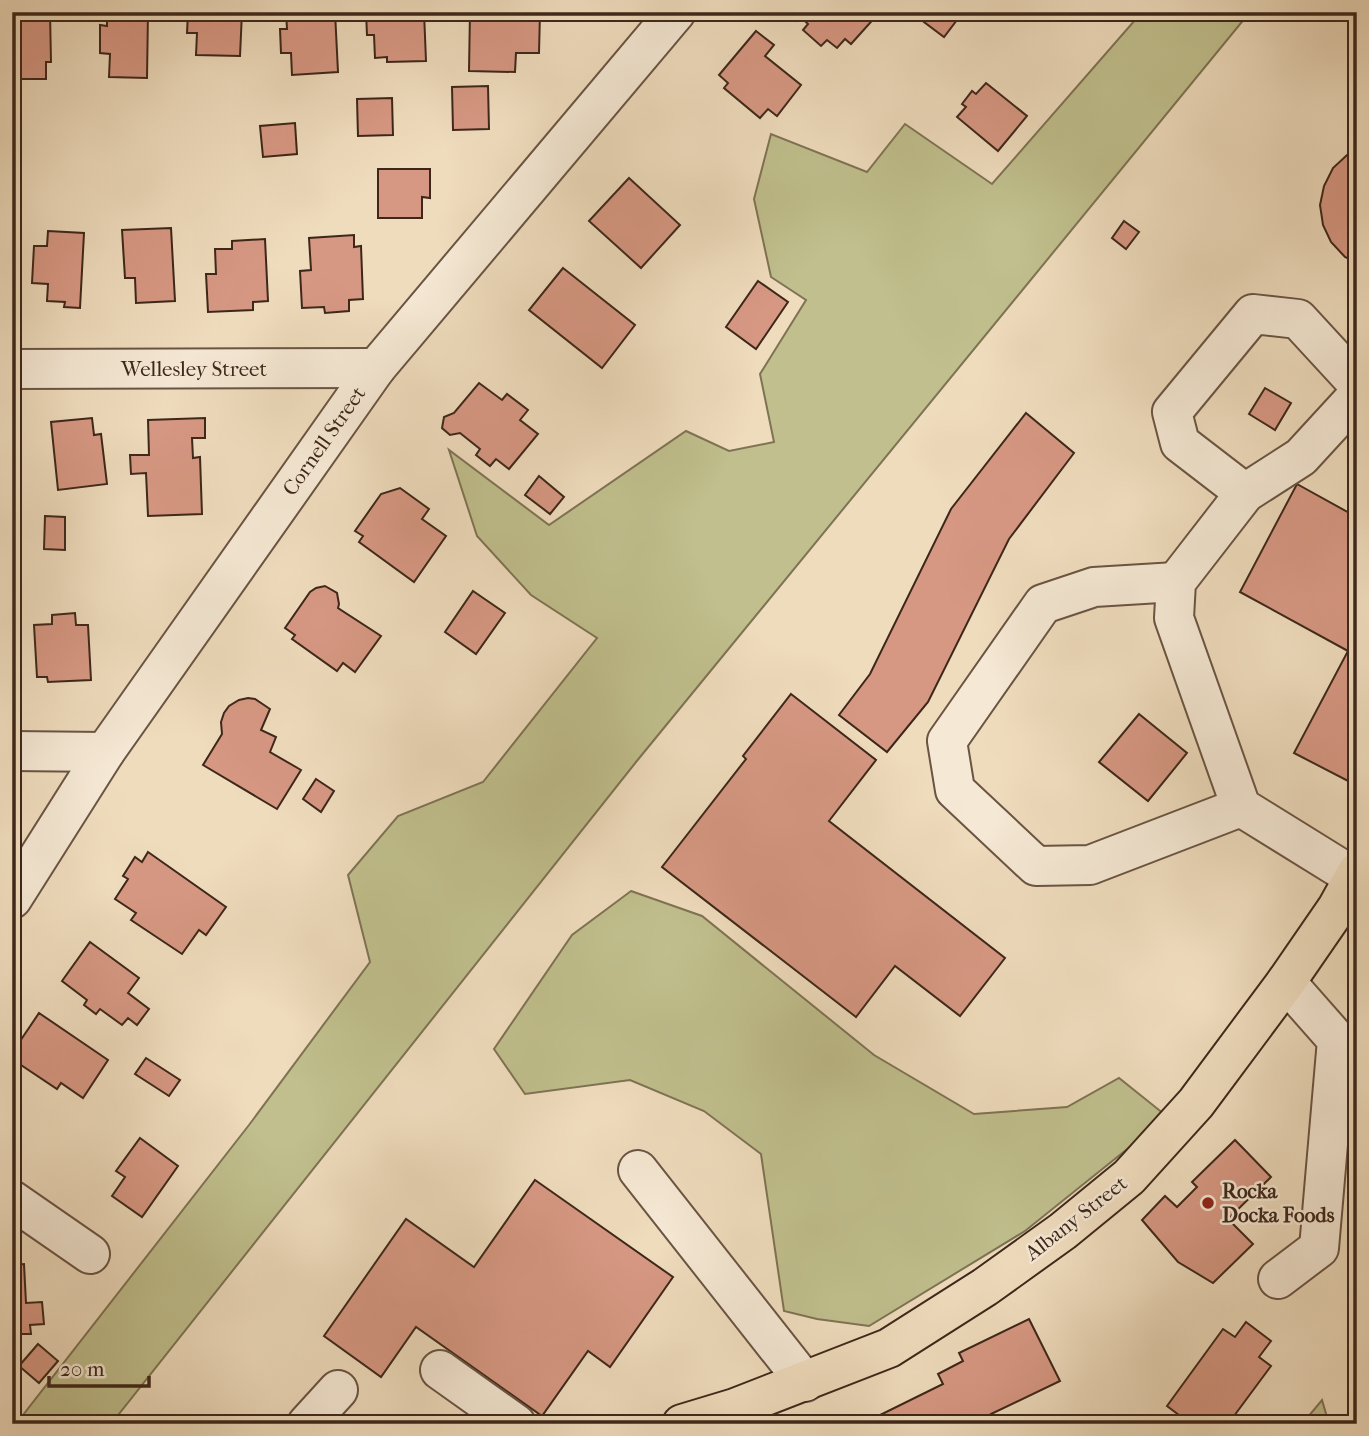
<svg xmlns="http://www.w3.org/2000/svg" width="1369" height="1436" viewBox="0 0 1369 1436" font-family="'IM FELL French Canon',serif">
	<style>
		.green { fill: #c0bf8d; stroke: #7e7354; stroke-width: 2 }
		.building { fill: #d79883; stroke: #3d271a; stroke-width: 2 }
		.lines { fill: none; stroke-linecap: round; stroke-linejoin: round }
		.minor-casing { stroke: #6a5443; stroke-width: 42 }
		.major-casing { stroke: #3d271a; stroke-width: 42 }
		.minor { stroke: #f5e8d4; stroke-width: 38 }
		.major { stroke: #efdcbd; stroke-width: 38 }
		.poi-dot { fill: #8f2418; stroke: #f5e8d4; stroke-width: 2.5 }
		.labels { text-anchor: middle; stroke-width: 5; stroke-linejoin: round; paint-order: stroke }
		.street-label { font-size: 21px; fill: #3d271a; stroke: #f5e8d4 }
		.poi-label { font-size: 21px; font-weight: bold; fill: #3d271a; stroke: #f5e8d4; text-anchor: start }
	</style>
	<rect width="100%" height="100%" fill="#efdcbd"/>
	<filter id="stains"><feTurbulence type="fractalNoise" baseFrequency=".00286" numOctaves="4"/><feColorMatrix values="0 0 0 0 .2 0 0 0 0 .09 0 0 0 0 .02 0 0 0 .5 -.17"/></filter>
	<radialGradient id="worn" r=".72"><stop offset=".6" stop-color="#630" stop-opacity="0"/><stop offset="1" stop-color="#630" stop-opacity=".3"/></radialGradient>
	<g class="green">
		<path d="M1142,12H1250L636,762L111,1424H16L249,1125L370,962L348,875L398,816L483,782L597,638L531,595L477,536L449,450L549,525L686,431L729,451L774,442L760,374L806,300L771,277L754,199L771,134L867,172L905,124L992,184Z"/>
		<path d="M631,891L702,916L874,1055L974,1114L1067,1107L1119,1078L1164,1114L1131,1146L1025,1231L869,1326L817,1319L784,1311L761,1154L704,1111L630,1080L525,1094L494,1049L572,935Z"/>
		<path d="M1322,1400L1329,1424H1302Z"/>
	</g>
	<g class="building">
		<path d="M12,12H50L51,62H46V79H12Z"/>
		<path d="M107,12H148L147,78L109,77L110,54L100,53V25L107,26Z"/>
		<path d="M188,12H242L240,56L196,55L197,33H187Z"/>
		<path d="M286,12H335L338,72L292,75L291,53H281L280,29H287Z"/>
		<path d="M366,12H424L426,61L387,62V57L375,58L374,35H367Z"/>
		<path d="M470,12H540L539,53H516L515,72L469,71Z"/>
		<path d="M876,12L878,14L851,44L845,39L837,48L827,40L821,46L803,30L808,24L800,16L795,21L788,18L782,12Z"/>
		<path d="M925,12H963L944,37L920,19Z"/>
		<path d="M756,31L774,45L765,56L801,85L777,116L768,109L760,118L724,88L728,83L719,75Z"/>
		<path d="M986,83L1027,116L998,151L957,117L966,107L962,104L972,91L976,94Z"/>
		<path d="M488,86L489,129L453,130L452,87Z"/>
		<path d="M392,98L393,135L358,136L357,99Z"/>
		<path d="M295,123L297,154L263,157L260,126Z"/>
		<path d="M1357,150V263L1345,257L1331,242L1323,225L1320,205L1324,186L1333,168L1347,155Z"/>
		<path d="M12,159L15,195H12Z"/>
		<path d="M378,169H430V198L422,197V218H378Z"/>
		<path d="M629,178L680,225L641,268L589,221Z"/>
		<path d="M1124,221L1139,232L1126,249L1112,238Z"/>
		<path d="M171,228L175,301L136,303L135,278H125L122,230Z"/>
		<path d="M48,231L84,233L80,308L64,307L65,302L47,301L48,284L32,283L34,246H47Z"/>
		<path d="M354,235V247L361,246L363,299L349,300V311L325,313L324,307L302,308L300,271L311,270L309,238Z"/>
		<path d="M265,239L268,301L253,302V310L208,312L206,274H216L215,249H232V241Z"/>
		<path d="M563,268L635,325L602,368L529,310Z"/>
		<path d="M758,281L788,302L756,349L726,327Z"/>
		<path d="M479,383L502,400L507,394L528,410L520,420L538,434L509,469L496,459L490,466L476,455L480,449L460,433L450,435L442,428L444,417L454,413Z"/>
		<path d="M1265,388L1291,403L1275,430L1249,414Z"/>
		<path d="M1026,413L1074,453L1009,539L928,702L887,752L839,715L870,674L951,509Z"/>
		<path d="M92,418L94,435L101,434L107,484L58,490L51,422Z"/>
		<path d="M205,418V438H192L193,458L200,457L202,514L148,516L146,473L131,474L130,455H149L148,420Z"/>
		<path d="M539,476L564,497L550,514L525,495Z"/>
		<path d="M1297,484L1353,515L1357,508V779L1352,783L1294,753L1348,651L1240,592Z"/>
		<path d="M400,488L429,509L422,519L446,536L414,582L359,542L363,536L355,531L381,494Z"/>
		<path d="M45,516L65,517V550L44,549Z"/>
		<rect x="12" y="559" width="3" height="35"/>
		<path d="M325,586L337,593L339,604L338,608L381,636L355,672L343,663L337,671L292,639L295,635L285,628L310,592L316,588Z"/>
		<path d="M473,591L505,613L476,654L445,632Z"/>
		<path d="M75,613L76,625H88L91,680L48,682L47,677H37L34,625L52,624V615Z"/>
		<path d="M791,694L876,760L829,821L1005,958L960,1016L895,966L856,1017L662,867L746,759L743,756Z"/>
		<path d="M248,698L255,699L270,709L261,730L276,737L270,752L301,770L277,809L203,765L222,734L221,722L224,713L229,706L239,700Z"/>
		<path d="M1139,714L1187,753L1148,801L1099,762Z"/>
		<path d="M316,779L334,791L321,812L303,799Z"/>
		<path d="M148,852L226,907L206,935L199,930L182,954L131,920L136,913L115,899L128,879L123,876L135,857L142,862Z"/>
		<path d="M90,942L139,978L128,993L149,1009L137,1025L128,1018L122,1025L100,1009L96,1014L84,1005L87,1000L62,981Z"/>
		<path d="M39,1013L108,1060L83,1098L61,1083L57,1089L12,1059V1053Z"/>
		<path d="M146,1058L180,1080L169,1096L135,1074Z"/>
		<path d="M140,1138L178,1166L142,1217L112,1196L125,1177L116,1171Z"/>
		<path d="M1235,1140L1271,1177L1228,1219L1253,1244L1213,1283L1178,1262L1142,1220L1165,1196L1177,1207L1197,1187L1192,1182Z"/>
		<path d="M535,1180L673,1277L610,1367L588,1351L542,1416L416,1327L381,1377L324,1336L406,1219L474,1267Z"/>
		<path d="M24,1264L26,1303L42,1302L44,1324L30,1325L31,1334H17L16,1325L12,1326V1265Z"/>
		<path d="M1029,1319L1060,1381L991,1414L996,1424H877L874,1418L943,1384L938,1374L963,1361L959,1353Z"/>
		<path d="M1246,1322L1271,1341L1259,1357L1271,1366L1228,1424H1191L1167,1406L1223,1329L1235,1337Z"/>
		<path d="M38,1344L58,1361L39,1383L19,1366Z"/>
	</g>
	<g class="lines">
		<defs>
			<g id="minor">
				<path d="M12,369L376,368"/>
				<path d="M1245,493L1180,443L1172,412L1253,314L1298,319L1357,383"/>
				<path d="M1176,582L1094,587L1043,604L947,741L955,790L1036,866L1090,865L1241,807"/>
				<path d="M12,751L105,752"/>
				<path d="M1354,877L1241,807L1174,618L1176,582L1245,493L1301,457L1357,396"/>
				<path d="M12,899L105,752L376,368L676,12"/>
				<path d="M638,1170L805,1382"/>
				<path d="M12,1200L90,1254"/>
				<path d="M1278,1279L1319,1248L1337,1040L1286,982"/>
				<path d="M440,1370L516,1424"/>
				<path d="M307,1424L338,1390"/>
			</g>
			<path id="major" d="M682,1424L735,1408L889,1348L985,1287L1063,1231L1129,1177L1196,1103L1286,982L1337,908L1357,872"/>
		</defs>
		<use href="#minor" class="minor-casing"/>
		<use href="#major" class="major-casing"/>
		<use href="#minor" class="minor"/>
		<use href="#major" class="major"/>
	</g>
	<circle class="poi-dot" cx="1208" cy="1203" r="7"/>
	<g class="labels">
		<g class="street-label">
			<text x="194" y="376">Wellesley Street</text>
			<text transform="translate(324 441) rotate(-55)" y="7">Cornell Street</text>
			<text transform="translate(1076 1218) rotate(-38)" y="7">Albany Street</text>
		</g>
		<g class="poi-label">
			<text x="1222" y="1198">Rocka<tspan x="1222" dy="24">Docka Foods</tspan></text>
		</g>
	</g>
	<rect width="1369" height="1436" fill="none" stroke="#efdcbd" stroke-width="42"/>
	<rect x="14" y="14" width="1341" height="1408" fill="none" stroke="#3d271a" stroke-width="3.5"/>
	<rect x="21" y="21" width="1327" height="1394" fill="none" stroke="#3d271a" stroke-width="2"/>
	<path d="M49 1376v10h100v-10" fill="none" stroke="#3d271a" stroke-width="3.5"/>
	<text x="60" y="1376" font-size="21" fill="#3d271a" stroke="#f5e8d4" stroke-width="5" paint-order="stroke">20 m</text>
	<rect width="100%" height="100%" filter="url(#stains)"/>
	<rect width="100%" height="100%" fill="url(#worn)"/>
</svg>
